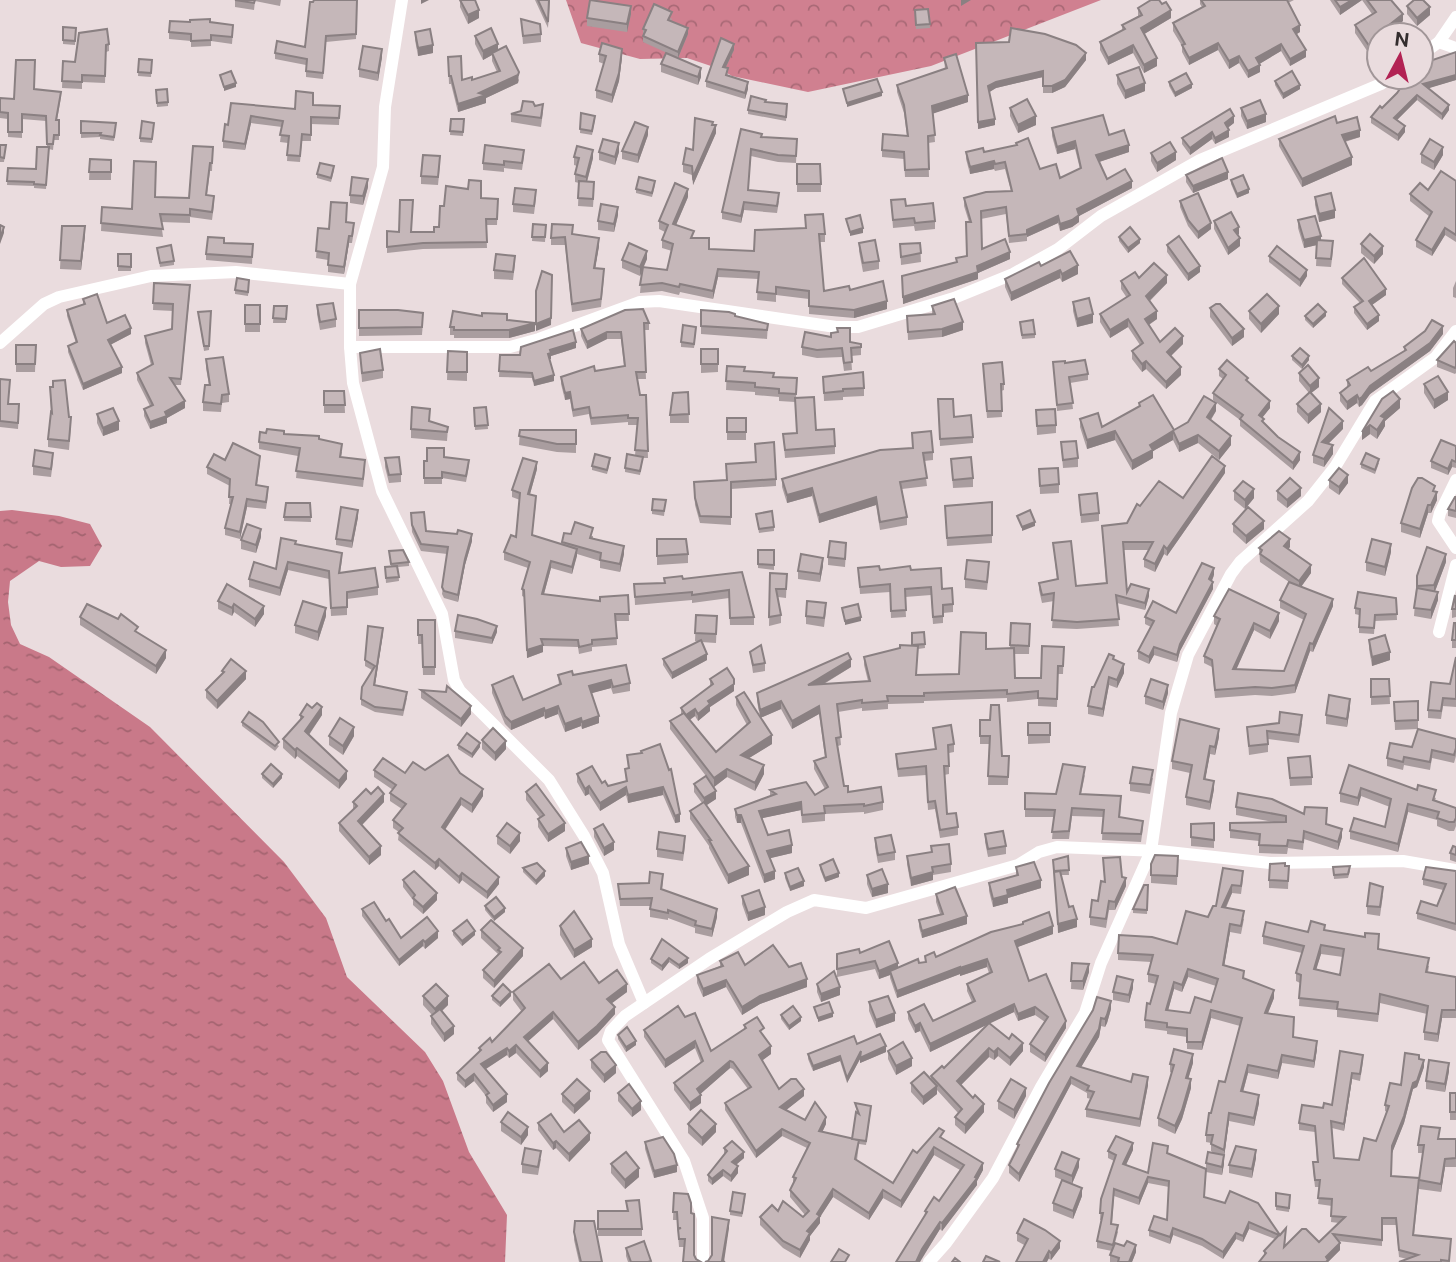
<svg xmlns="http://www.w3.org/2000/svg" width="1456" height="1262" viewBox="0 0 1456 1262" font-family="'Public Sans',sans-serif">
	<style>
		.forest { fill: url(#forest-crowns) }
		.water { fill: url(#water-ripples) }
		.lines { fill: none; stroke-linecap: round; stroke-linejoin: round }
		.minor { stroke: #fff; stroke-width: 12 }
		.wall { fill: #a99d9f; fill-rule: evenodd }
		.shaded-wall { fill: #8a8082 }
		.building { fill: #c5b7b9; stroke: #8a8082; stroke-width: 2; fill-rule: evenodd }
	</style>
	<defs>
		<pattern id="forest-crowns" width="20" height="18" patternUnits="userSpaceOnUse" patternTransform="scale(1.75)"><rect width="20" height="18" fill="#d08090"/><path d="M2 6a3 3 0 1 1 6 0M12 15a3 3 0 1 1 6 0" fill="none" stroke="#a96976"/></pattern>
		<pattern id="water-ripples" width="26" height="14" patternUnits="userSpaceOnUse" patternTransform="scale(1.75)"><rect width="26" height="14" fill="#c97989"/><path d="M2 4q2-2 4 0t4 0M15 11q2-2 4 0t4 0" fill="none" stroke="#a46470"/></pattern>
	</defs>
	<rect width="100%" height="100%" fill="#eadcde"/>
	<path class="forest" d="M566,0H1101L931,66L808,92L732,76L720,69L687,58L640,59L581,43Z"/>
	<path class="water" d="M12,510L59,516L90,524L102,546L90,566L61,567L39,561L10,581L8,602L11,625L20,644L49,657L150,727L284,862L326,918L347,977L425,1052L443,1081L469,1152L507,1215L505,1262H0V511Z"/>
	<g class="lines">
		<g class="minor">
			<path d="M402,0L385,107L383,167L350,284V347H510L539,339L640,302L659,301L836,327H858L954,298L1013,274L1058,249L1101,216L1200,160L1381,84L1390,77"/>
			<path d="M1439,42L1456,17"/>
			<path d="M1421,55L1439,42L1456,48"/>
			<path d="M0,343L44,304L59,297L151,276L236,272L350,284"/>
			<path d="M350,347L353,383L382,491L442,614L454,680L460,691L549,780L584,836L603,873L619,944L644,1003"/>
			<path d="M1456,480L1440,513L1438,521L1456,548"/>
			<path d="M1439,632L1456,565"/>
			<path d="M703,1262V1218L684,1161L608,1040L611,1031L625,1016L709,959L787,912L814,900L866,908L1018,865L1039,852L1057,847L1159,851L1270,863L1403,861L1456,870"/>
			<path d="M929,1262L946,1243L993,1178L1041,1087L1085,1013L1101,963L1151,851L1171,713L1188,655L1231,574L1240,562L1308,501L1335,467L1375,401L1436,357L1456,331"/>
		</g>
	</g>
	<g class="wall">
		<path d="M235,0H281L280,6L255,1L254,10L235,7Z"/>
		<path d="M357,0L356,39L326,42L323,79L306,77V65L275,59V53L305,47L313,2Z"/>
		<path d="M460,0H475L479,18L468,24L460,7Z"/>
		<path d="M535,0H550L548,28Z"/>
		<path d="M1200,0H1294L1288,3L1300,32L1297,34L1306,57L1290,66L1281,51L1259,64L1260,72L1248,78L1239,63L1229,69L1218,50L1189,65L1182,52V46L1173,31V23L1202,7L1200,4Z"/>
		<path d="M1330,0H1391L1403,21L1379,35L1378,67L1355,33V25L1372,14L1362,0L1340,15Z"/>
		<path d="M1407,6L1430,15L1417,26L1407,14Z"/>
		<path d="M1138,8L1171,18L1144,34L1157,66L1144,73L1133,53L1108,65L1100,50V42L1122,31V25L1138,16Z"/>
		<path d="M928,9L930,28L916,29L915,10Z"/>
		<path d="M631,14L627,32L587,26V18Z"/>
		<path d="M672,18L671,21L688,34L678,58L643,42V29Z"/>
		<path d="M521,19L541,34V42L523,44Z"/>
		<path d="M190,22H210L233,31L232,44L211,41V46L191,47V41L169,39V32Z"/>
		<path d="M63,27L76,28L75,45L63,44Z"/>
		<path d="M415,32L433,53L418,56L415,40Z"/>
		<path d="M79,33L109,44V51L106,52L105,83L82,82V89L62,88L63,61L75,62Z"/>
		<path d="M475,36L498,50L519,80L518,83L486,98V103L458,112L451,84H449L448,57L462,80H472L497,72L492,61V55L483,60L475,44Z"/>
		<path d="M976,43L1086,60L1065,87L1052,93H1043V77L996,88L989,92L995,125L978,129Z"/>
		<path d="M734,50L726,67L728,76L748,89L745,99L706,87V81Z"/>
		<path d="M1456,52V80L1428,88L1449,110L1442,120L1417,100L1397,120L1405,132L1398,141L1371,123V117L1382,108L1421,77Z"/>
		<path d="M599,54L622,57L619,81L612,103L596,98V90L604,64L599,62Z"/>
		<path d="M382,57L378,81L359,77V69Z"/>
		<path d="M944,58L968,102L933,113L935,142L928,143L929,177H905L904,159L882,157V150L907,136L904,113L897,92V85L945,69Z"/>
		<path d="M139,59L152,60L151,77L138,76Z"/>
		<path d="M661,64L701,77L698,85L661,72Z"/>
		<path d="M1117,75L1145,91L1125,99L1117,84Z"/>
		<path d="M1275,81L1300,89L1283,99L1275,85Z"/>
		<path d="M1169,82L1192,88L1175,97L1169,86Z"/>
		<path d="M34,89L61,97L57,120H59V140H54L53,150L49,149L46,189L34,188V186L7,185L8,168L36,169L47,147L46,121L22,119V138L8,137V119L0,118V98L14,99Z"/>
		<path d="M156,90L168,102V106L157,107Z"/>
		<path d="M765,102L787,104L786,121L748,114V110Z"/>
		<path d="M231,103L295,109L313,105L340,106L339,125L311,124V141H302L300,162L287,161L288,143L280,142L282,127L251,123L245,150L223,148V141L228,125Z"/>
		<path d="M535,106L543,112L541,127L511,122V114Z"/>
		<path d="M1010,108L1036,125L1018,133L1010,116Z"/>
		<path d="M1241,108L1266,122L1247,129L1241,116Z"/>
		<path d="M581,113L595,120L592,135L580,133Z"/>
		<path d="M451,119H464L463,136L450,135Z"/>
		<path d="M81,121L116,123L114,141L100,139V137L81,138Z"/>
		<path d="M154,123L152,143L140,142V138Z"/>
		<path d="M1234,123L1227,128L1229,137L1215,144L1212,139L1190,155L1182,144V138Z"/>
		<path d="M1337,123L1360,137L1345,142L1352,165L1302,187L1279,146V139Z"/>
		<path d="M713,125L716,133L693,185L692,175L683,172V164Z"/>
		<path d="M1052,128L1109,135L1129,152L1099,162L1107,179L1132,188L1079,216V222L1072,227L1060,231L1058,223L1027,237V241L1009,243L1006,214L981,219L982,249L1010,259L978,273V279L903,304L902,276L956,262V258L967,256L969,222L964,206V198L1011,191L1005,169L995,171L994,169L970,174L966,159V152H984L1016,145V143L1040,169L1060,178L1080,169L1075,149L1057,154L1052,136Z"/>
		<path d="M741,129L762,137L797,139L796,163L778,162L751,156L748,190L779,201L777,213L744,210L741,223L722,219V212Z"/>
		<path d="M648,135L638,163L622,159V151Z"/>
		<path d="M0,145H6L4,162H0Z"/>
		<path d="M213,147L212,171H210L207,195L214,205L212,220L190,217V223L161,222L163,237L101,231L102,207L132,209L189,198Z"/>
		<path d="M599,152H619L615,165L599,160Z"/>
		<path d="M1151,153L1176,160L1157,172L1151,161Z"/>
		<path d="M1421,154L1443,155L1434,170L1421,163Z"/>
		<path d="M524,156L522,170L504,168V172L483,170V163Z"/>
		<path d="M574,157L593,158L587,182L594,191L593,207L578,206L579,183L575,182V174L577,166L574,165Z"/>
		<path d="M90,159L111,160V180H89Z"/>
		<path d="M440,164L438,185L421,184V176Z"/>
		<path d="M797,164L821,184V192H797Z"/>
		<path d="M334,170L331,182L317,178V174Z"/>
		<path d="M1186,175L1228,179L1193,193L1186,182Z"/>
		<path d="M1231,180L1249,193L1237,198L1231,184Z"/>
		<path d="M1456,181V242L1445,235L1432,256L1416,247V240L1430,217L1410,201V194Z"/>
		<path d="M655,185L652,197L636,193V189Z"/>
		<path d="M368,187L363,205L350,203V195Z"/>
		<path d="M688,197L676,225L709,249L754,251L755,230L825,234V242H820L824,291L850,290L887,309L854,318L809,314V299L776,295V302L757,300L758,279L718,277L713,299L680,292L679,295L662,291L640,293L642,269L640,276L622,268V260L647,259L643,267L667,270L672,251L662,248V240L665,232L659,229V221Z"/>
		<path d="M1315,197L1335,218L1319,222L1315,205Z"/>
		<path d="M481,198L498,199L497,225H486L487,248L423,249L387,253V231L434,232L439,227L444,206Z"/>
		<path d="M536,198L534,214L513,212V204Z"/>
		<path d="M891,200L906,206L935,221V229L915,231L914,226L893,228Z"/>
		<path d="M1180,201L1211,229L1198,239L1188,226L1180,207Z"/>
		<path d="M618,215L614,232L598,230V221Z"/>
		<path d="M1298,220L1333,250L1331,267L1316,266L1317,245L1304,248L1298,228Z"/>
		<path d="M1214,221L1239,234L1238,235L1240,246L1228,255L1214,229Z"/>
		<path d="M346,222L354,230L352,243H349L344,274L328,272V260L316,258L318,228L329,229Z"/>
		<path d="M533,224L546,225L545,242L532,241Z"/>
		<path d="M62,226L85,235L81,270L60,269Z"/>
		<path d="M572,234L599,246L595,268L604,277L601,307L572,312L565,245H551V238Z"/>
		<path d="M1119,237L1140,243L1128,253L1119,241Z"/>
		<path d="M859,243L879,261V269L863,272L859,251Z"/>
		<path d="M920,243L921,262L901,265L900,244Z"/>
		<path d="M253,244L252,264L206,260V254Z"/>
		<path d="M1361,244L1383,254L1374,264L1361,253Z"/>
		<path d="M1167,245L1200,272L1188,281L1167,252Z"/>
		<path d="M157,248L174,261V265L160,267Z"/>
		<rect x="118" y="254" width="13" height="17"/>
		<path d="M1269,256L1307,276L1300,287L1269,262Z"/>
		<path d="M515,264L513,280L494,279V270Z"/>
		<path d="M1041,266L1078,274L1062,282L1060,278L1011,301L1005,287V279Z"/>
		<path d="M1139,278L1167,283L1150,301L1157,319L1149,325L1160,342L1183,344L1170,356L1181,375L1166,389L1146,369L1142,372L1132,359V351L1140,345L1128,327L1110,338L1100,322V314L1127,298L1121,289V281Z"/>
		<path d="M1342,278L1386,295L1372,305L1379,321L1367,330L1354,313V307L1360,303L1342,284Z"/>
		<path d="M1456,281V298L1453,297V288Z"/>
		<path d="M154,283L190,292L181,385H175L185,408L167,418V423L150,429L144,416V409L150,406L137,380V373L151,365L145,343V336L172,329L173,311L153,310Z"/>
		<path d="M249,285L248,296L235,294V290Z"/>
		<path d="M83,299L107,323L131,334L110,345L122,373L83,390L68,352V346L76,343L67,316V310L83,305Z"/>
		<path d="M1073,302L1093,323L1077,327L1073,311Z"/>
		<rect x="245" y="305" width="15" height="27"/>
		<path d="M317,305L336,319V327L320,330L317,314Z"/>
		<path d="M274,306H287L286,323H273Z"/>
		<path d="M932,306L963,330L942,337L908,340L907,316L932,314Z"/>
		<path d="M1210,308L1244,337L1232,346L1210,317Z"/>
		<path d="M359,310L423,321L422,335L359,336Z"/>
		<path d="M701,310L768,324L767,339L701,334Z"/>
		<path d="M211,311L209,350L204,351L198,312Z"/>
		<path d="M1249,311L1279,314L1261,333L1249,319Z"/>
		<path d="M1305,316H1326L1313,328L1305,320Z"/>
		<path d="M507,320L535,331L509,338H454V335H450V327Z"/>
		<path d="M649,323V330H644L646,379H637L640,395H646L648,458H643L640,475L625,472V468L635,456L637,425H628V422L591,425L589,414L573,417L570,399L565,400L561,384V377L624,366L621,339H607L587,349L581,336V329Z"/>
		<path d="M1020,326L1035,334V338L1022,339Z"/>
		<path d="M837,328L850,342L861,344V355L851,356L852,370L844,371L842,357L817,358L802,355V347L831,337L837,332Z"/>
		<path d="M696,331L694,348L681,347V342Z"/>
		<path d="M1443,334L1430,351L1370,394L1362,405L1359,407L1357,403L1347,410L1340,401V393L1347,388V380L1371,371L1404,351V347Z"/>
		<path d="M1456,343V373L1455,374L1437,367V360Z"/>
		<path d="M16,345H36L35,372H16Z"/>
		<path d="M576,348L551,356V359H549L554,381L534,386L532,378L499,377L500,355H520Z"/>
		<path d="M701,349H718V372L701,373Z"/>
		<path d="M448,351L467,352V381L447,380Z"/>
		<path d="M360,353L383,370V378L362,382Z"/>
		<path d="M1292,356L1309,360L1302,369L1292,360Z"/>
		<path d="M206,359L229,394V402L222,403L221,412L203,411V402L209,385L206,368Z"/>
		<path d="M1053,362L1065,363L1088,374V380L1070,383L1073,409L1057,411Z"/>
		<path d="M983,364L1004,384V390L1001,391L1002,417L987,418Z"/>
		<path d="M727,366L744,371L773,377L797,378L796,398L816,430L835,446V454L785,458L783,434L797,433L795,402L779,401V397L755,395V392L726,390Z"/>
		<path d="M1219,369L1248,382L1270,408L1262,417L1264,423L1300,460L1293,470L1240,426V420L1213,400V393L1223,379L1219,376Z"/>
		<path d="M1299,373L1319,387L1311,393L1321,412L1308,424L1297,412V404L1309,393L1299,381Z"/>
		<path d="M823,377L864,388V396L843,397V400L824,401Z"/>
		<path d="M0,379L9,404L19,411L18,429L0,427Z"/>
		<path d="M53,381L71,425L69,450L48,447V439L51,412L50,387H53Z"/>
		<path d="M1424,384L1448,400L1434,409L1424,393Z"/>
		<path d="M324,391H344L345,413H324Z"/>
		<path d="M688,392L689,423H670V415Z"/>
		<path d="M1382,399L1400,408L1385,421V426L1377,439L1370,434L1362,440Z"/>
		<path d="M1139,403L1174,430L1216,411L1211,420L1231,445L1219,460L1198,443L1179,452L1173,440L1153,451V458L1132,470L1115,440L1087,449L1080,427V419L1102,427L1139,407Z"/>
		<path d="M938,406L954,417L973,437V443L940,446Z"/>
		<path d="M486,407L488,429L475,430L474,408Z"/>
		<path d="M1036,410L1056,425V433L1037,435Z"/>
		<path d="M97,414L119,430L103,436L97,423Z"/>
		<rect x="727" y="418" width="19" height="22"/>
		<path d="M430,422L448,427L447,441L411,438V429Z"/>
		<path d="M1343,429L1328,444L1333,454L1324,467L1313,463V455Z"/>
		<path d="M520,430H576V453L557,452L519,445Z"/>
		<path d="M912,433L933,452V460L924,461L927,486L902,489L907,517V525L880,530L876,505L819,523L812,496L787,503L782,487V479L912,448Z"/>
		<path d="M284,434L319,439L342,452L341,457L365,468L363,487L296,478L298,456L259,449V442Z"/>
		<path d="M1061,442L1078,458V467L1063,468Z"/>
		<path d="M1456,446V468L1452,467L1448,475L1431,468V461Z"/>
		<path d="M385,458L401,474V482L389,483L385,467Z"/>
		<path d="M951,459L973,478V487L953,488Z"/>
		<path d="M225,460L260,463L257,485L268,494L266,509L247,507L240,539L225,535V528L231,504H229L230,486L207,474V467Z"/>
		<path d="M53,461L51,477L33,475V466Z"/>
		<path d="M424,461L469,466L466,482L442,478V484H424Z"/>
		<path d="M610,462L607,474L592,470V466Z"/>
		<path d="M1379,463L1375,474L1361,468V464Z"/>
		<path d="M726,464L776,479V486L731,489V525L700,523L695,505L694,482L726,480Z"/>
		<path d="M537,469L530,494L536,503L532,535L562,545V542L571,534L593,536V539L624,554L620,572L600,568V561L577,554L572,574L551,568L544,594L600,601L628,595L629,621H616L617,645L592,647V651L579,654L578,647L543,646V652L527,658L524,597L522,596V589L528,568L504,560V552L516,537L520,500L512,497V490Z"/>
		<path d="M1039,469L1059,484V493L1040,494Z"/>
		<path d="M1225,473L1167,556L1164,554L1155,572L1144,567V559L1149,550H1123L1127,592L1149,596L1145,610L1117,603L1119,626L1077,629L1052,628L1054,601L1042,603L1039,590V583L1057,580L1053,543L1076,586L1106,583L1102,526L1127,523L1140,506L1183,498Z"/>
		<path d="M1329,480L1348,483L1339,495L1329,488Z"/>
		<path d="M1234,491L1254,498L1245,509L1234,500Z"/>
		<path d="M1277,491L1301,496L1287,508L1277,500Z"/>
		<path d="M1435,491L1437,500L1431,513H1428L1420,538L1401,532V523Z"/>
		<path d="M1079,495L1099,513V521L1081,523Z"/>
		<path d="M1456,497V518L1448,516V509Z"/>
		<path d="M666,500L664,516L652,514V510Z"/>
		<path d="M992,502V543L947,546L945,506Z"/>
		<path d="M310,503L311,522L284,521V517Z"/>
		<path d="M411,513L426,531L472,541L465,565L458,602L444,598L442,594L447,554L421,551L412,532Z"/>
		<path d="M756,514L774,527V531L759,533Z"/>
		<path d="M358,517L352,548L336,545V539Z"/>
		<path d="M1233,524L1264,529L1246,544L1233,532Z"/>
		<path d="M261,537L256,553L241,549V540Z"/>
		<path d="M657,539L688,554V563L657,565Z"/>
		<path d="M296,544L342,560L340,573L378,587V595L347,599V615L331,616L329,579L288,570L280,596L249,587V579L276,569Z"/>
		<path d="M1290,547L1288,549L1311,573L1301,586L1333,606L1313,652L1310,651L1295,693L1272,696L1255,695L1215,698L1212,667L1204,663V656L1217,626L1214,624V616L1279,621L1270,639L1254,630L1236,669L1284,671L1304,620L1280,608V600L1289,582L1260,562L1259,548Z"/>
		<path d="M758,550H774V570L758,568Z"/>
		<path d="M389,551L409,562V566L398,567L399,581L386,583L385,567L391,566Z"/>
		<path d="M846,551L845,567L828,565V557Z"/>
		<path d="M1391,552L1385,576L1366,571V562Z"/>
		<path d="M1446,562L1435,591L1438,600L1431,619L1414,616L1417,576Z"/>
		<path d="M823,566L820,582L798,579V571Z"/>
		<path d="M858,568L911,570L942,589L953,604V612L943,613V623L933,624L931,595L905,597L906,617L891,618L890,592L860,594Z"/>
		<path d="M989,570L987,590L965,588V579Z"/>
		<path d="M742,572L754,617V625H730L729,598L692,603V600L635,605L634,584L664,583L683,579Z"/>
		<path d="M770,573L787,574L786,598L778,597L781,615V623L769,626Z"/>
		<path d="M1214,575L1212,581L1213,589L1180,651L1177,662L1154,655L1149,664L1138,659V651L1151,627L1145,624V617L1176,613Z"/>
		<path d="M227,584L264,614L255,627L234,612L232,616L218,609V601Z"/>
		<path d="M1456,596V617L1452,618V609Z"/>
		<path d="M1396,598L1397,620L1375,621L1374,634L1359,633V615L1355,614V608Z"/>
		<path d="M826,611L824,627L806,624V616Z"/>
		<path d="M696,615L717,616L716,643L701,642L707,660L672,679L663,665V659L698,642L695,641Z"/>
		<path d="M326,616L318,641L295,633V625Z"/>
		<path d="M80,617L138,633L166,658L156,674L80,625Z"/>
		<path d="M418,620H435V675H423L422,644H418Z"/>
		<path d="M1011,623L1030,624L1029,654H1014L1015,678H1041L1064,647L1063,674H1058L1057,707L1038,706V699L1007,702V698L924,701V703L888,704V709L862,711V708L838,712L841,745L838,746L844,786L848,792L883,802V810L864,814V812L825,814V821L802,823L801,810L762,818L768,835L792,853L770,858L775,879L764,883L741,823H737L735,817V809L770,796V790L815,795L825,789L814,769V761L825,757L819,714L792,729L781,709L760,718L772,744L749,758L764,774L755,791L727,777L714,787L708,778L716,799L706,805L749,875L728,884L709,848V846L690,819V811L702,803L694,792V784L706,776L670,729V721L681,714V708L710,686V679L734,691L710,707V711L698,721L695,716L690,720L716,752L747,725L736,705V697L760,718L757,701V693L851,667L824,684L868,681L864,665V657L912,646V633L924,632L925,648L918,649L916,675L959,674L986,649L1010,648Z"/>
		<path d="M1456,623V648H1452V640Z"/>
		<path d="M455,631L497,632L492,644L455,638Z"/>
		<path d="M383,633L375,685L407,698L403,716L375,712L361,705V699L372,670L365,666V660Z"/>
		<path d="M1369,640L1390,660L1372,666L1369,649Z"/>
		<path d="M750,652L765,663V671L753,673Z"/>
		<path d="M1456,657V707L1443,706L1441,719L1428,718V710L1450,684Z"/>
		<path d="M1114,660L1124,673L1117,688L1109,685L1103,717L1088,714V706L1094,687Z"/>
		<path d="M222,671L246,679L217,709L206,698V690L222,674Z"/>
		<path d="M558,675H573L630,683V691L613,694L611,688L591,693L599,723L582,729L581,726L565,732L558,714L545,719L544,716L511,730L505,724L492,693V685L523,700L559,685Z"/>
		<path d="M1371,679H1389L1390,704L1371,705Z"/>
		<path d="M421,690L471,714L461,727L421,698Z"/>
		<path d="M1168,693L1163,710L1145,704V696Z"/>
		<path d="M1418,701V729L1395,730L1394,702Z"/>
		<path d="M1350,707L1347,727L1326,724V715Z"/>
		<path d="M300,715H322L309,735L347,779L339,789L297,756L295,759L283,748V739L300,720Z"/>
		<path d="M980,720L1002,756H1009L1008,785H988L989,744H980Z"/>
		<path d="M242,722L279,746L275,751L242,726Z"/>
		<path d="M1028,723H1050V743L1028,744Z"/>
		<path d="M1302,723L1299,743L1268,739V752L1249,755L1247,727Z"/>
		<path d="M933,728L954,744V752L949,753V774L944,775L947,814L958,827V835L940,838L935,809L928,810L926,775L898,777L896,762V754L935,749Z"/>
		<path d="M329,736H354L343,755L329,745Z"/>
		<path d="M1219,737L1215,755L1210,754L1205,779L1214,789L1210,810L1186,805V797L1190,773L1172,769V761Z"/>
		<path d="M1456,739V756L1454,763L1432,758L1430,770L1404,765L1403,770L1387,766V758L1412,747Z"/>
		<path d="M482,740L506,749L495,761L482,749Z"/>
		<path d="M660,744L680,822L675,823L663,795L628,803L626,795L600,811L589,794L585,796L577,782V774L608,786L626,782L625,769L628,768L627,755L641,753V751Z"/>
		<path d="M458,745L480,747L472,758L458,749Z"/>
		<path d="M1288,758L1312,777V785L1290,786Z"/>
		<path d="M1349,765L1436,798L1435,800L1456,808V826L1454,831H1449L1437,826V820L1408,812L1398,852L1350,839V831L1385,827L1390,807L1361,796L1358,806L1340,802V793Z"/>
		<path d="M374,770L405,773L425,770L460,773L483,796L472,813L461,805L445,830L499,884L487,899L462,880L459,884L439,866L435,870L398,840L399,832L393,828V820L402,809L390,801V793L393,790L374,777Z"/>
		<path d="M262,774L282,778L273,788L262,778Z"/>
		<path d="M1085,775L1081,794L1121,804L1120,817L1143,828L1141,842L1102,840L1103,817L1072,816L1069,839H1052L1054,817H1025V793L1056,794Z"/>
		<path d="M1153,778L1150,794L1130,791V783Z"/>
		<path d="M526,792L565,831L548,842L538,827V819L540,818L526,800Z"/>
		<path d="M371,794L384,802L362,825L381,855L369,865L339,831V823L353,810V802Z"/>
		<path d="M1236,807L1327,824L1342,837L1338,850L1304,839L1303,850L1288,848L1287,854L1259,853V841L1230,838V823L1274,822L1236,815Z"/>
		<path d="M1214,823V848L1191,846V824Z"/>
		<path d="M594,829L614,850L604,856L594,837Z"/>
		<path d="M985,834L1006,846V854L988,857L985,842Z"/>
		<path d="M497,836L520,841L510,854L497,844Z"/>
		<path d="M875,838L895,852V860L878,863L875,847Z"/>
		<path d="M685,845L683,861L657,857V849Z"/>
		<path d="M931,846L951,864V872L933,875V880L911,886L907,864V856L931,852Z"/>
		<path d="M1456,847V862L1450,860V853Z"/>
		<path d="M566,848L589,864L571,870L566,856Z"/>
		<path d="M1068,856L1069,875H1061L1069,907L1077,927L1058,933L1053,860Z"/>
		<path d="M1178,856L1177,885L1151,883V864Z"/>
		<path d="M1103,858L1122,877L1126,886L1115,910H1109L1106,928L1090,925V917L1098,901L1105,882Z"/>
		<path d="M820,865L839,877L825,882L820,869Z"/>
		<path d="M1285,866H1289L1288,889L1269,888V880Z"/>
		<path d="M1016,867L1041,888L1008,898V903L993,907L989,891V883L1016,876Z"/>
		<path d="M1333,867L1350,871L1348,878L1334,879Z"/>
		<path d="M523,868L545,876L536,885L523,872Z"/>
		<path d="M1223,868L1243,879L1241,894L1232,893L1226,908L1244,919L1241,934L1230,932L1224,966L1274,998L1268,1013L1294,1037L1317,1049L1314,1068L1282,1063L1278,1079L1248,1073L1243,1092L1259,1103L1254,1126L1229,1121L1224,1155V1164L1222,1175L1206,1172L1204,1197L1280,1235L1286,1234L1285,1246L1319,1242L1339,1223L1331,1222L1332,1206L1318,1204L1320,1187H1315L1313,1169V1162H1317L1315,1132L1299,1130V1123L1323,1108L1332,1105L1340,1051L1363,1062L1360,1081L1352,1079L1344,1131L1332,1128L1334,1158L1359,1160L1376,1141L1387,1112L1385,1111V1105L1401,1085L1419,1060L1424,1067L1417,1087L1413,1089L1404,1123L1392,1153L1391,1176L1419,1178L1423,1153H1418V1145L1439,1139H1456V1167H1445L1441,1192L1419,1189V1186L1414,1235L1451,1245L1449,1262H1399L1407,1259L1399,1257L1396,1225H1382V1246L1338,1241L1340,1250L1328,1262L1264,1255V1251L1275,1239L1249,1229L1243,1242L1236,1239L1223,1259L1202,1246L1173,1235L1170,1244L1149,1236V1230L1167,1220L1169,1187L1148,1183L1139,1205L1114,1196L1112,1224L1118,1232L1115,1243L1136,1252L1132,1262H1110V1255L1112,1251L1097,1248V1241L1101,1220H1100L1101,1199L1114,1161L1108,1158V1151L1133,1150L1126,1165L1148,1173L1168,1153L1206,1168V1163L1215,1154L1211,1151V1143L1206,1142V1135L1211,1113L1225,1082L1240,1026L1211,1018L1202,1050L1187,1049V1037L1167,1034V1031L1145,1028V1020L1156,984L1148,982V974L1151,962L1118,960V938L1177,944L1208,917L1216,906ZM1188,977L1216,986L1211,1002L1190,1013L1168,1010L1174,989L1182,992Z"/>
		<path d="M1456,871V931L1417,919V913L1437,906L1443,890L1423,885V879Z"/>
		<path d="M785,873L804,886L790,891L785,878Z"/>
		<path d="M867,875L888,893L872,897L867,884Z"/>
		<path d="M403,880L437,900L423,914L413,905V900L403,887Z"/>
		<path d="M663,882L662,890L717,917L712,937L695,933V928L668,918V920L650,917V906H620L618,884L649,883Z"/>
		<path d="M1148,885L1147,914L1133,913V909Z"/>
		<path d="M936,894L967,924L922,938L919,927V920L940,914L936,902Z"/>
		<path d="M1383,895L1380,916L1367,914V906Z"/>
		<path d="M742,896L765,915L748,921L742,904Z"/>
		<path d="M485,906L505,912L494,921L485,910Z"/>
		<path d="M362,909L386,921L401,938H438L425,949L423,946L399,966L362,916Z"/>
		<path d="M1023,922L1053,934L1017,947L1029,981L1066,1028L1045,1062L1030,1052V1044L1045,1022L1035,1015L1018,1021L1014,1012L989,1023L1023,1051L1010,1066L998,1056L994,1060L989,1057L961,1085L984,1112L965,1134L955,1125V1117L958,1113L937,1090V1094L923,1105L911,1092V1083L931,1080V1076L944,1068L988,1024L930,1052L920,1031L915,1033L908,1019V1012L933,1021L972,1002L967,991V984L989,973L987,967L960,976V974L897,998L890,978V975L879,979L875,969L837,977V954L860,953L898,967L925,962V956L936,957L1023,924Z"/>
		<path d="M560,926L592,947L574,958L560,935Z"/>
		<path d="M481,930L523,956L494,988L483,978V970L498,954L481,938Z"/>
		<path d="M1325,930L1429,966L1428,972L1456,977V1018H1442L1438,1042L1424,1040V1032L1427,1014L1380,1003L1378,1022L1337,1017V1010L1299,1006L1300,983L1296,981V973L1302,953L1263,944V936ZM1321,954L1343,957L1340,975L1316,969Z"/>
		<path d="M453,931L475,935L462,946L453,935Z"/>
		<path d="M662,939L688,963L679,969L669,962L662,971L651,963V959Z"/>
		<path d="M720,961L745,965L789,967L807,987L760,1004L742,1015L726,987L703,997L697,983V975L720,966Z"/>
		<path d="M1072,963L1089,972L1083,990L1071,989Z"/>
		<path d="M561,979L599,983L627,992L611,1003L615,1014L597,1034L578,1050L553,1019L528,1041L548,1071L540,1078L516,1053L509,1058L507,1055L486,1069L507,1102L493,1112L486,1103V1096L474,1081L465,1088L457,1080V1073L479,1052V1048L492,1042L522,1012L513,1000V992Z"/>
		<path d="M817,984L840,995L821,1002L817,992Z"/>
		<path d="M1133,988L1129,1003L1113,1000V992Z"/>
		<path d="M423,996L448,1005L442,1011L454,1034L444,1042L431,1024V1016L432,1015L423,1005Z"/>
		<path d="M492,996H511L500,1007L492,1000Z"/>
		<path d="M869,1002L895,1021L876,1028L869,1011Z"/>
		<path d="M678,1006L711,1051L744,1030V1025L764,1036L771,1054L762,1060L779,1089L804,1096L786,1110L805,1120L826,1124L822,1132L852,1139L857,1113L855,1103L871,1110L866,1145L859,1144L857,1160L893,1183L917,1153L943,1139L983,1170L977,1181V1185L942,1231L940,1229L922,1257L925,1211L939,1201L960,1170L934,1155L901,1208L883,1198L869,1220L833,1197L820,1217V1223L810,1236V1240L800,1258L783,1248L760,1225V1217L778,1211L803,1217L805,1215L790,1197V1190L793,1184V1177L807,1148L782,1136L756,1158L725,1110V1103L748,1089L733,1069L730,1068L700,1094L701,1103L690,1111L674,1090V1083L701,1063L695,1048L665,1068L644,1037V1030Z"/>
		<path d="M1111,1009L1107,1023L1105,1027L1101,1026L1099,1037L1081,1067L1131,1082L1148,1085L1140,1127L1086,1117V1109L1091,1099L1087,1098V1093L1071,1084L1019,1182L1009,1173V1165L1017,1150V1144L1093,1010Z"/>
		<path d="M781,1015L801,1021L789,1030L781,1019Z"/>
		<path d="M618,1035L636,1045L626,1052L618,1039Z"/>
		<path d="M857,1044L886,1052L860,1063V1059L847,1083L840,1061L813,1071L808,1059V1054Z"/>
		<path d="M888,1051L912,1066L896,1075L888,1059Z"/>
		<path d="M591,1060L616,1073L604,1083L591,1068Z"/>
		<path d="M1193,1063L1188,1079L1191,1088L1182,1119L1175,1134L1158,1126V1118L1172,1073L1170,1072V1064Z"/>
		<path d="M1449,1071L1445,1092L1426,1089V1081Z"/>
		<path d="M618,1093L641,1110L632,1117L618,1101Z"/>
		<rect x="1450" y="1093" width="6" height="27"/>
		<path d="M562,1094L590,1099L574,1114L562,1102Z"/>
		<path d="M1026,1096L1014,1119L998,1109V1101Z"/>
		<path d="M501,1122L528,1135L521,1145L501,1131Z"/>
		<path d="M538,1123L564,1132L590,1140L569,1162L556,1148L553,1150L538,1130Z"/>
		<path d="M688,1124L716,1132L702,1146L688,1133Z"/>
		<path d="M645,1142L677,1172L654,1178L645,1149Z"/>
		<path d="M724,1148L744,1158L736,1165L738,1173L731,1182L723,1176L712,1185L708,1181V1175L724,1155Z"/>
		<path d="M1256,1158L1252,1178L1229,1173V1165Z"/>
		<path d="M541,1159L538,1175L522,1173V1164Z"/>
		<path d="M611,1164L639,1177L625,1189L611,1173Z"/>
		<path d="M1079,1167L1072,1184L1055,1177V1169Z"/>
		<path d="M674,1193L691,1214L694,1255L696,1259L683,1262L684,1247H679L677,1220H673Z"/>
		<path d="M1276,1193L1290,1199L1289,1212L1276,1210Z"/>
		<path d="M1082,1196L1073,1219L1053,1211V1203Z"/>
		<path d="M745,1199L742,1217L730,1215V1211Z"/>
		<path d="M626,1201L642,1229V1236H598V1211H627Z"/>
		<path d="M575,1221L602,1262H579L574,1240Z"/>
		<path d="M1017,1233L1060,1248L1051,1260L1017,1241Z"/>
		<path d="M626,1248L651,1262H628L626,1256Z"/>
	</g>
	<g class="shaded-wall">
		<path d="M421,0H429L421,4Z"/>
		<path d="M961,0H971L961,6Z"/>
		<path d="M1352,0H1362L1340,15V7Z"/>
		<path d="M631,6V14L627,32V24Z"/>
		<path d="M1430,7V15L1417,26V18Z"/>
		<path d="M479,10V18L468,24V15Z"/>
		<path d="M1171,10V18L1141,36V28Z"/>
		<path d="M1403,14V21L1386,35H1379V33Z"/>
		<path d="M1300,25V32L1293,36V29Z"/>
		<path d="M688,28V34L678,58V52Z"/>
		<path d="M1218,43V50L1189,65V58Z"/>
		<path d="M498,44V52L492,53V55L483,60V51Z"/>
		<path d="M734,44V50L723,73V67Z"/>
		<path d="M1281,44V51L1256,66V58Z"/>
		<path d="M433,45V53L418,56V48Z"/>
		<path d="M1133,45V53L1108,65V58Z"/>
		<path d="M382,49V57L378,81V73Z"/>
		<path d="M622,49V57L619,81L612,103V95Z"/>
		<path d="M1306,50V57L1290,66V59Z"/>
		<path d="M1086,53V60L1065,87L1052,93V86Z"/>
		<path d="M1239,56V63L1229,69V61Z"/>
		<path d="M1157,58V66L1144,73V65Z"/>
		<path d="M1260,65V72L1248,78V71Z"/>
		<path d="M701,68V77L698,85V77Z"/>
		<path d="M1043,71V77L996,88L988,93V86L996,82Z"/>
		<path d="M519,72L518,83L486,98V103L458,112V104Z"/>
		<path d="M1456,75V80L1423,90V84Z"/>
		<path d="M748,82V89L745,99V93Z"/>
		<path d="M236,83V87L224,91V87Z"/>
		<path d="M1145,83V91L1125,99V91Z"/>
		<path d="M1192,84V88L1175,97V93Z"/>
		<path d="M1300,85V89L1283,99V94Z"/>
		<path d="M882,92V96L847,107V103Z"/>
		<path d="M968,95V102L932,114V106Z"/>
		<path d="M1417,95V100L1394,123V118Z"/>
		<path d="M1449,105V110L1442,120V114Z"/>
		<path d="M1266,114V122L1247,129V121Z"/>
		<path d="M251,116V123L245,150V144Z"/>
		<path d="M1036,116V125L1018,133V125Z"/>
		<path d="M1234,116V123L1225,130V123Z"/>
		<path d="M995,119V125L978,129V122Z"/>
		<path d="M713,122V130L716,125V133L693,185V177Z"/>
		<path d="M1405,126V132L1398,141V135Z"/>
		<path d="M648,127V135L638,163V155Z"/>
		<path d="M1229,130V137L1215,144V138Z"/>
		<path d="M1360,130V137L1342,142V135Z"/>
		<path d="M1212,132V139L1190,155V148Z"/>
		<path d="M1075,141V149L1057,154V147Z"/>
		<path d="M619,143V152L615,165V157Z"/>
		<path d="M1129,145V152L1096,163V155Z"/>
		<path d="M1443,147V155L1434,170V162Z"/>
		<path d="M593,150V158L586,185V177Z"/>
		<path d="M1176,152V160L1157,172V163Z"/>
		<path d="M1352,157V165L1302,187V179Z"/>
		<path d="M994,161V169L970,174V167Z"/>
		<path d="M1228,172V179L1193,193V186Z"/>
		<path d="M368,179V187L363,205V196Z"/>
		<path d="M1132,181V188L1079,216V222L1072,227L1060,231V224L1077,209Z"/>
		<path d="M688,189V197L673,232V224Z"/>
		<path d="M1249,189V193L1237,198V194Z"/>
		<path d="M744,202V210L741,223V216Z"/>
		<path d="M618,207V215L614,232V224Z"/>
		<path d="M1335,210V218L1319,222V214Z"/>
		<path d="M1058,216V223L1027,237V230Z"/>
		<path d="M1211,223V229L1198,239V232Z"/>
		<path d="M85,226V235L81,270V261Z"/>
		<path d="M4,227V233L0,244V238Z"/>
		<path d="M1239,227V234L1234,237V230Z"/>
		<path d="M863,228V233L850,236V232Z"/>
		<path d="M1445,228V235L1432,256V250Z"/>
		<path d="M349,236V243L344,274V267Z"/>
		<path d="M1321,236V244L1304,248V240Z"/>
		<path d="M599,238V246L594,276V268Z"/>
		<path d="M1240,238V246L1228,255V248Z"/>
		<path d="M1140,239V243L1128,253V248Z"/>
		<path d="M1383,246V254L1374,264V256Z"/>
		<path d="M647,251V259L640,276V267Z"/>
		<path d="M1010,252V259L978,273V279L903,304V297Z"/>
		<path d="M1078,265V274L1062,282V274Z"/>
		<path d="M1200,266V272L1188,281V274Z"/>
		<path d="M718,269V277L713,299V291Z"/>
		<path d="M1060,270V278L1011,301V293Z"/>
		<path d="M1307,270V276L1300,287V280Z"/>
		<path d="M552,275L551,325L536,331V324Z"/>
		<path d="M1167,275V283L1146,304V296Z"/>
		<path d="M1386,289V295L1369,307V301Z"/>
		<path d="M887,301V309L854,318V310Z"/>
		<path d="M1279,306V314L1261,333V324Z"/>
		<path d="M1157,311V319L1145,327V319Z"/>
		<path d="M1326,312V316L1313,328V324Z"/>
		<path d="M1093,314V323L1077,327V319Z"/>
		<path d="M1379,315V321L1367,330V324Z"/>
		<path d="M1128,319V327L1110,338V330Z"/>
		<path d="M963,322V330L942,337V329Z"/>
		<path d="M535,323V331L509,338V330Z"/>
		<path d="M1443,326V334L1430,351L1370,394L1362,405L1359,407V399L1370,386Z"/>
		<path d="M131,328V334L108,346V340Z"/>
		<path d="M1244,329V337L1232,346V338Z"/>
		<path d="M607,332V339L587,349V342Z"/>
		<path d="M1183,336V344L1167,360V352Z"/>
		<path d="M576,342V348L551,356V359L548,360V354L550,350Z"/>
		<path d="M1309,356V360L1302,369V365Z"/>
		<path d="M1146,361V369L1142,372V364Z"/>
		<path d="M122,367V373L83,390V384Z"/>
		<path d="M1181,367V375L1166,389V382Z"/>
		<path d="M554,375V381L534,386V381Z"/>
		<path d="M1319,378V387L1310,394V386Z"/>
		<path d="M570,392V399L565,400V393Z"/>
		<path d="M1448,392V400L1434,409V400Z"/>
		<path d="M1357,395V403L1347,410V402Z"/>
		<path d="M1400,399V408L1385,421V426L1377,439V430L1381,416Z"/>
		<path d="M185,401V408L167,418V423L150,429V422L165,412Z"/>
		<path d="M1270,401V408L1259,422V415Z"/>
		<path d="M1216,403V411L1207,425V417Z"/>
		<path d="M1321,404V412L1308,424V415Z"/>
		<path d="M119,421V430L103,436V428Z"/>
		<path d="M1343,421V429L1322,450V442Z"/>
		<path d="M1370,425V434L1362,440V432Z"/>
		<path d="M1115,431V440L1087,449V440Z"/>
		<path d="M1173,431V440L1153,451V458L1132,470V461L1150,445Z"/>
		<path d="M1198,435V443L1179,452V444Z"/>
		<path d="M1231,436V445L1219,460V451Z"/>
		<path d="M1333,445V454L1324,467V459Z"/>
		<path d="M1300,452V460L1293,470V463Z"/>
		<path d="M1452,460V467L1448,475V469Z"/>
		<path d="M537,462V469L528,501V494Z"/>
		<path d="M1225,466V473L1167,556V549Z"/>
		<path d="M1348,475V483L1339,495V487Z"/>
		<path d="M812,488V496L787,503V495Z"/>
		<path d="M1301,488V496L1287,508V500Z"/>
		<path d="M1254,489V498L1245,509V500Z"/>
		<path d="M1437,492V500L1431,513V505Z"/>
		<path d="M876,497V505L819,523V515Z"/>
		<path d="M247,499V507L240,539V532Z"/>
		<path d="M1428,505V513L1420,538V529Z"/>
		<path d="M358,510V517L352,548V541Z"/>
		<path d="M1264,521V529L1246,544V536Z"/>
		<path d="M1035,522V526L1022,531V527Z"/>
		<path d="M261,529V537L256,553V545Z"/>
		<path d="M472,534V541L465,565L458,602V595L465,559Z"/>
		<path d="M1290,539V547L1284,554V546Z"/>
		<path d="M1391,544V552L1385,576V567Z"/>
		<path d="M624,546V554L620,572V564Z"/>
		<path d="M1164,546V554L1155,572V564Z"/>
		<path d="M577,549V556L572,574V567Z"/>
		<path d="M1446,554V562L1434,594V585Z"/>
		<path d="M823,558V566L820,582V574Z"/>
		<path d="M551,561V568L542,601V594Z"/>
		<path d="M288,562V570L280,596V588Z"/>
		<path d="M1311,565V573L1299,590V581Z"/>
		<path d="M1214,568V575L1209,587V579Z"/>
		<path d="M1213,582V589L1180,651L1177,662V655L1180,644Z"/>
		<path d="M1149,589V596L1145,610V603Z"/>
		<path d="M1438,592V600L1431,619V610Z"/>
		<path d="M1333,599V606L1313,652V644Z"/>
		<path d="M234,604V612L232,616V608Z"/>
		<path d="M264,606V614L255,627V619Z"/>
		<path d="M326,608V616L318,641V632Z"/>
		<path d="M1279,613V621L1270,639V631Z"/>
		<path d="M861,617V621L845,625V621Z"/>
		<path d="M1254,623V630L1233,677V669Z"/>
		<path d="M497,626V632L492,644V638Z"/>
		<path d="M383,628V633L374,691V685Z"/>
		<path d="M1310,643V651L1295,693V685Z"/>
		<path d="M543,645V652L527,658V650Z"/>
		<path d="M1154,647V655L1149,664V657Z"/>
		<path d="M166,650V658L156,674V666Z"/>
		<path d="M1390,652V660L1372,666V657Z"/>
		<path d="M707,654V660L672,679V673Z"/>
		<path d="M851,659V667L808,693V685Z"/>
		<path d="M1124,664V673L1117,688V680Z"/>
		<path d="M246,671V679L217,709V701Z"/>
		<path d="M1109,677V685L1103,717V709Z"/>
		<path d="M611,680V688L589,694V686Z"/>
		<path d="M734,684V691L710,707V711L698,721V714L708,701Z"/>
		<path d="M1168,685V693L1163,710V702Z"/>
		<path d="M1350,699V707L1347,727V719Z"/>
		<path d="M781,701V709L760,718V710Z"/>
		<path d="M471,706V714L461,727V719Z"/>
		<path d="M558,706V714L545,719V711Z"/>
		<path d="M819,706V714L792,729V721Z"/>
		<path d="M322,707V715L305,740V731Z"/>
		<path d="M544,708V716L511,730V722Z"/>
		<path d="M695,709V716L686,722V715Z"/>
		<path d="M599,716V723L582,729V722Z"/>
		<path d="M581,718V726L565,732V724Z"/>
		<path d="M354,727V736L343,755V746Z"/>
		<path d="M1219,729V737L1215,755V747Z"/>
		<path d="M772,735V744L741,763V755Z"/>
		<path d="M506,741V749L495,761V753Z"/>
		<path d="M480,743V747L472,758V754Z"/>
		<path d="M1210,746V754L1204,787V779Z"/>
		<path d="M297,748V756L295,759V750Z"/>
		<path d="M764,765V774L755,791V783Z"/>
		<path d="M727,769V777L714,787V778Z"/>
		<path d="M347,771V779L339,789V781Z"/>
		<path d="M282,774V778L273,788V784Z"/>
		<path d="M1214,781V789L1210,810V802Z"/>
		<path d="M589,786V794L585,796V789Z"/>
		<path d="M626,787V795L600,811V803Z"/>
		<path d="M663,787V795L628,803V795Z"/>
		<path d="M1361,788V796L1358,806V798Z"/>
		<path d="M483,789V796L472,813V805Z"/>
		<path d="M716,791V799L704,807V798Z"/>
		<path d="M384,794V802L358,829V821Z"/>
		<path d="M461,798V805L442,834V827Z"/>
		<path d="M801,802V810L759,819V811Z"/>
		<path d="M1408,804V812L1398,852V844Z"/>
		<path d="M680,814V822L675,823V816Z"/>
		<rect x="737" y="815" width="4" height="8"/>
		<path d="M565,823V831L548,842V834Z"/>
		<path d="M1342,829V837L1338,850V842Z"/>
		<path d="M520,833V841L510,854V846Z"/>
		<path d="M614,842V850L604,856V848Z"/>
		<path d="M792,845V853L767,859V851Z"/>
		<path d="M381,846V855L369,865V857Z"/>
		<path d="M589,856V864L571,870V862Z"/>
		<path d="M439,859V866L435,870V863Z"/>
		<path d="M749,866V875L728,884V875Z"/>
		<path d="M545,871V876L536,885V881Z"/>
		<path d="M775,871V879L764,883V875Z"/>
		<path d="M933,872V880L911,886V878Z"/>
		<path d="M462,873V880L459,884V877Z"/>
		<path d="M839,873V877L825,882V878Z"/>
		<path d="M499,877V884L487,899V892Z"/>
		<path d="M1126,878V886L1115,910V902Z"/>
		<path d="M1041,880V888L1008,898V903L993,907V899L1007,890Z"/>
		<path d="M804,881V886L790,891V887Z"/>
		<path d="M888,884V893L872,897V889Z"/>
		<path d="M1232,885V893L1222,915V907Z"/>
		<path d="M437,893V900L423,914V907Z"/>
		<path d="M765,907V915L748,921V913Z"/>
		<path d="M505,908V912L494,921V917Z"/>
		<path d="M717,909V917L712,937V929Z"/>
		<path d="M967,916V924L922,938V931Z"/>
		<path d="M1077,919V927L1058,933V924Z"/>
		<path d="M1230,924V932L1223,973V965Z"/>
		<path d="M1053,926V934L1015,948V941Z"/>
		<path d="M438,931V938L425,949V942Z"/>
		<path d="M475,931V935L462,946V941Z"/>
		<path d="M592,939V947L574,958V950Z"/>
		<path d="M423,940V946L399,966V960Z"/>
		<path d="M1321,945V954L1314,977V969Z"/>
		<path d="M523,948V956L494,988V981Z"/>
		<path d="M669,958V962L662,971V966Z"/>
		<path d="M688,958V963L679,969V965Z"/>
		<path d="M987,959V967L960,976V968Z"/>
		<path d="M898,963V971H890V975L879,979V971Z"/>
		<path d="M1089,964V972L1083,990V981Z"/>
		<path d="M960,967V974L897,998V991Z"/>
		<path d="M1188,969V977L1182,992V985Z"/>
		<path d="M807,979V987L760,1004L742,1015V1007L760,996Z"/>
		<path d="M726,980V987L703,997V989Z"/>
		<path d="M1133,980V988L1129,1003V995Z"/>
		<path d="M1174,982V989L1166,1018V1010Z"/>
		<path d="M627,984V992L607,1007V999Z"/>
		<path d="M840,987V995L821,1002V994Z"/>
		<path d="M1274,990V998L1265,1020V1013Z"/>
		<path d="M511,992V996L500,1007V1003Z"/>
		<path d="M448,996V1005L435,1017V1009Z"/>
		<path d="M1111,1001V1009L1107,1023L1105,1027V1019Z"/>
		<path d="M1014,1004V1012L930,1052V1044Z"/>
		<path d="M615,1007V1014L597,1034L578,1050V1042Z"/>
		<path d="M1035,1007V1015L1018,1021V1014Z"/>
		<path d="M1211,1010V1018L1202,1050V1042Z"/>
		<path d="M1442,1010V1018L1438,1042V1034Z"/>
		<path d="M553,1012V1019L524,1045V1037Z"/>
		<path d="M833,1013V1017L818,1022V1018Z"/>
		<path d="M895,1013V1021L876,1028V1020Z"/>
		<path d="M801,1017V1021L789,1030V1026Z"/>
		<path d="M1101,1018V1026L1099,1037L1077,1074V1066Z"/>
		<path d="M1066,1021V1028L1045,1062V1055Z"/>
		<path d="M920,1023V1031L915,1033V1026Z"/>
		<path d="M454,1026V1034L444,1042V1034Z"/>
		<path d="M636,1041V1045L626,1052V1047Z"/>
		<path d="M695,1041V1048L665,1068V1060Z"/>
		<path d="M1317,1041V1049L1314,1068V1061Z"/>
		<path d="M1023,1043V1051L1010,1066V1058Z"/>
		<path d="M516,1045V1053L509,1058V1051Z"/>
		<path d="M771,1046V1054L759,1063V1055Z"/>
		<path d="M886,1046V1052L860,1063V1059L847,1083V1078L861,1051Z"/>
		<path d="M507,1048V1055L481,1072V1064Z"/>
		<path d="M989,1048V1057L957,1089V1081Z"/>
		<path d="M998,1048V1056L994,1060V1052Z"/>
		<path d="M1193,1054V1063L1186,1086V1078Z"/>
		<path d="M1282,1055V1063L1278,1079V1071Z"/>
		<path d="M840,1056V1061L813,1071V1066Z"/>
		<path d="M912,1058V1066L896,1075V1066Z"/>
		<path d="M1424,1060V1067L1417,1087L1413,1089L1404,1123L1392,1153V1146L1413,1083Z"/>
		<path d="M730,1061V1068L697,1097V1089Z"/>
		<path d="M548,1063V1071L540,1078V1071Z"/>
		<path d="M1449,1063V1071L1445,1092V1084Z"/>
		<path d="M616,1065V1073L604,1083V1075Z"/>
		<path d="M1248,1065V1073L1241,1099V1091Z"/>
		<path d="M1352,1073V1079L1344,1131V1124Z"/>
		<path d="M474,1074V1081L465,1088V1081Z"/>
		<path d="M1071,1077V1084L1019,1182V1174Z"/>
		<path d="M1148,1077V1085L1140,1127V1119Z"/>
		<path d="M1191,1079V1088L1182,1119L1175,1134V1126Z"/>
		<path d="M937,1086V1094L923,1105V1097Z"/>
		<path d="M1026,1088V1096L1014,1119V1110Z"/>
		<path d="M804,1089V1096L780,1115V1107Z"/>
		<path d="M590,1091V1099L574,1114V1106Z"/>
		<path d="M507,1094V1102L493,1112V1105Z"/>
		<path d="M701,1095V1103L690,1111V1103Z"/>
		<path d="M1259,1095V1103L1254,1126V1118Z"/>
		<path d="M641,1101V1110L632,1117V1109Z"/>
		<path d="M984,1104V1112L965,1134V1125Z"/>
		<path d="M1229,1113V1121L1224,1158V1150Z"/>
		<path d="M826,1117V1124L819,1139V1131Z"/>
		<path d="M716,1124V1132L702,1146V1138Z"/>
		<path d="M528,1127V1135L521,1145V1137Z"/>
		<path d="M782,1129V1136L756,1158V1151Z"/>
		<path d="M590,1133V1140L569,1162V1154Z"/>
		<path d="M556,1141V1148L553,1150V1143Z"/>
		<path d="M1133,1143V1150L1123,1171V1164Z"/>
		<path d="M934,1147V1155L901,1208V1201Z"/>
		<path d="M1256,1150V1158L1252,1178V1169Z"/>
		<path d="M744,1152V1158L732,1168V1162Z"/>
		<path d="M1224,1155V1164L1222,1175V1167Z"/>
		<path d="M1079,1159V1167L1072,1184V1176Z"/>
		<path d="M1445,1159V1167L1441,1192V1184Z"/>
		<path d="M983,1163V1170L977,1181V1185L942,1231V1223Z"/>
		<path d="M677,1165V1172L654,1178V1171Z"/>
		<path d="M738,1166V1173L731,1182V1176Z"/>
		<path d="M639,1168V1177L625,1189V1180Z"/>
		<path d="M723,1170V1176L712,1185V1179Z"/>
		<path d="M1148,1177V1183L1139,1205V1198Z"/>
		<path d="M1082,1188V1196L1073,1219V1211Z"/>
		<path d="M833,1189V1197L820,1217V1223L810,1236V1240L800,1258V1250L807,1231Z"/>
		<path d="M883,1190V1198L869,1220V1213Z"/>
		<path d="M729,1220V1228L724,1262H722Z"/>
		<path d="M940,1222V1229L920,1262H916L922,1249Z"/>
		<path d="M1249,1222V1229L1243,1242V1236Z"/>
		<path d="M1173,1228V1235L1170,1244V1237Z"/>
		<path d="M1236,1233V1239L1223,1259V1252Z"/>
		<path d="M1060,1241V1248L1051,1260V1253Z"/>
		<path d="M1340,1243V1250L1328,1262H1326V1257Z"/>
		<path d="M1136,1245V1252L1132,1262H1129Z"/>
		<path d="M1049,1251V1258L1047,1262H1043Z"/>
	</g>
	<g class="building">
		<path d="M235,0H255L254,3Z"/>
		<path d="M314,0H357L356,34L326,36L323,73L306,71L307,59L275,53L277,41L305,47L310,2H313Z"/>
		<path d="M460,0H475L479,10L468,15Z"/>
		<path d="M538,0H549L548,22Z"/>
		<path d="M590,0L631,6L627,24L587,18Z"/>
		<path d="M1151,0H1159L1162,4L1166,2L1171,10L1141,28L1157,58L1144,65L1133,45L1108,58L1100,42L1125,29L1122,25L1142,15L1138,8Z"/>
		<path d="M1201,0H1287L1300,25L1293,29L1306,50L1290,59L1281,44L1256,58L1260,65L1248,71L1239,56L1229,61L1218,43L1189,58L1182,45L1185,44L1173,23L1205,6Z"/>
		<path d="M1335,0H1352L1340,7Z"/>
		<path d="M1367,0H1391L1403,14L1379,33L1380,35H1379V58L1378,59L1355,25L1376,12Z"/>
		<path d="M1414,0H1423L1430,7L1417,18L1407,6Z"/>
		<path d="M654,4L672,12L668,20L688,28L678,52L643,36L646,30L643,29Z"/>
		<path d="M928,9L930,24L916,25L915,10Z"/>
		<path d="M210,19V22L233,25L232,37L211,35V40L191,41V34L169,32L170,21L190,22V20Z"/>
		<path d="M521,19L540,24L541,34L523,36Z"/>
		<path d="M63,27L76,28L75,41L63,40Z"/>
		<path d="M491,28L498,44L483,51L475,36Z"/>
		<path d="M1011,28L1045,34L1076,45L1086,53L1065,80L1052,86H1043V71L996,82L988,86L995,119L978,122L976,43L1009,42Z"/>
		<path d="M107,29L109,44L106,45L105,76L82,75V82L62,81L63,61L75,62L79,33Z"/>
		<path d="M430,29L433,45L418,48L415,32Z"/>
		<path d="M721,38L734,44L723,67L728,68L726,75L748,82L745,93L706,81Z"/>
		<path d="M602,43L622,49L619,73L612,95L596,90L606,56L599,54Z"/>
		<path d="M363,46L382,49L378,73L359,69Z"/>
		<path d="M506,46L519,72L518,75L479,93L486,95L458,104L451,76H449L448,57L461,56L462,80L472,77V80L500,71L492,53Z"/>
		<path d="M1456,52V75L1423,84L1449,105L1442,114L1417,95L1394,118L1405,126L1398,135L1371,117L1380,106L1382,108L1397,93L1408,77H1421V64Z"/>
		<path d="M666,53L701,68L698,77L661,64Z"/>
		<path d="M956,54L968,95L932,106L935,135L928,136L929,169L905,170L904,152L882,150L883,134L908,136L904,105L897,85L947,68L944,58Z"/>
		<path d="M139,59L152,60L151,73L138,72Z"/>
		<path d="M16,60H35L34,89L61,92L56,120H59V135H54L53,144H47L46,116L22,114V132H8V113L0,112V98L14,99Z"/>
		<path d="M1139,67L1145,83L1125,91L1117,75Z"/>
		<path d="M231,71L236,83L224,87L220,75Z"/>
		<path d="M1292,71L1300,85L1283,94L1275,81Z"/>
		<path d="M1186,73L1192,84L1175,93L1169,82Z"/>
		<path d="M877,79L882,92L847,103L843,89Z"/>
		<path d="M167,89L168,102L157,103L156,90Z"/>
		<path d="M296,91L313,93V105L340,106L339,118L311,117V135L302,134L300,156L287,155L289,136L280,135L283,121L251,116L245,144L223,141L225,124L228,125L231,103L295,109Z"/>
		<path d="M751,96L766,100L765,102L787,104L786,117L748,110Z"/>
		<path d="M1027,99L1036,116L1018,125L1010,108Z"/>
		<path d="M1260,100L1266,114L1247,121L1241,108Z"/>
		<path d="M523,101L533,102L535,106L543,104L541,118L511,114L521,111Z"/>
		<path d="M1230,109L1234,116L1225,123L1229,130L1215,138L1212,132L1190,148L1182,138Z"/>
		<path d="M581,113L595,116L592,131L580,129Z"/>
		<path d="M1103,115L1109,135L1124,130L1129,145L1096,155L1107,179L1125,169L1132,181L1077,209L1079,215L1072,220L1060,224L1058,216L1027,230V234L1009,236L1006,207L981,211L982,249L1005,239L1010,252L977,266L978,272L903,297L902,276L957,262L956,258L967,256L966,222H971L964,198L986,192L1012,191L1005,162L995,164L994,161L970,167L966,152L983,148L984,152L1017,145L1016,143L1028,138L1040,169L1056,164L1060,178L1081,168L1075,141L1057,147L1052,128Z"/>
		<path d="M1335,116L1337,123L1357,117L1360,130L1342,135L1352,157L1302,179L1279,139Z"/>
		<path d="M695,118L713,122L712,125H716L693,177L692,166L683,164L686,148L693,150Z"/>
		<path d="M451,119H464L463,132L450,131Z"/>
		<path d="M81,121L116,123L114,137L100,135L101,133H81Z"/>
		<path d="M142,121L154,123L152,139L140,138Z"/>
		<path d="M635,122L648,127L638,155L622,151Z"/>
		<path d="M741,129L762,134L761,137L797,139L796,156L778,155L751,149L748,190L779,193L777,206L744,202L741,216L722,212Z"/>
		<path d="M603,139L619,143L615,157L599,152Z"/>
		<path d="M1430,139L1443,147L1434,162L1421,154Z"/>
		<path d="M1170,142L1176,152L1157,163L1151,153Z"/>
		<path d="M0,145H6L4,158L0,157Z"/>
		<path d="M485,145L524,150L522,163L504,161V165L483,163Z"/>
		<path d="M193,146L213,147L212,163H210L206,195L214,196L212,212L190,209V215L160,214L163,229L101,223L102,207L132,209L134,161L156,162L155,197L189,198Z"/>
		<path d="M577,146L593,150L586,177L575,174L579,158L574,157Z"/>
		<path d="M37,147H49L46,185L34,184V182L7,181L8,168L36,169Z"/>
		<path d="M423,155L440,156L438,177L421,176Z"/>
		<path d="M1222,158L1228,172L1193,186L1186,175Z"/>
		<path d="M90,159L111,160V172H89Z"/>
		<path d="M320,163L334,166L331,178L317,174Z"/>
		<path d="M797,164H820L821,184H797Z"/>
		<path d="M1441,171L1456,181V235L1445,228L1432,250L1416,240L1432,212L1410,194L1420,183L1428,190Z"/>
		<path d="M1243,175L1249,189L1237,194L1231,180Z"/>
		<path d="M352,177L368,179L363,196L350,195Z"/>
		<path d="M639,177L655,181L652,193L636,189Z"/>
		<path d="M469,180L481,181V198L498,199L497,219H486L487,242L423,243L387,247V231L399,232L400,200H413L411,232H434V227H439L440,206H444L446,186L468,189Z"/>
		<path d="M579,181L594,182L593,199L578,198Z"/>
		<path d="M675,183L688,189L673,224L694,231L691,238H709V249L754,251L755,230L806,228L805,215L823,214L825,234H819L824,291L849,286L850,290L883,281L887,301L854,310L809,306V291L776,287V294L757,292L759,272L718,269L713,291L680,284L679,287L662,283L640,285L643,267L667,270L673,244L662,240L668,225L659,221Z"/>
		<path d="M515,188L536,190L534,206L513,204Z"/>
		<path d="M1198,193L1211,223L1198,232L1188,220L1180,201Z"/>
		<path d="M1331,193L1335,210L1319,214L1315,197Z"/>
		<path d="M905,199L906,206L933,203L935,221L915,223L914,218L893,220L891,200Z"/>
		<path d="M331,202L347,203L346,222L354,223L352,236H349L344,267L328,265L329,253L316,251L318,228L329,229Z"/>
		<path d="M601,204L618,207L614,224L598,221Z"/>
		<path d="M1231,212L1239,227L1234,230L1240,238L1228,248L1214,221Z"/>
		<path d="M860,215L863,228L850,232L846,219Z"/>
		<path d="M1315,216L1321,236L1304,240L1298,220Z"/>
		<path d="M533,224L546,225L545,237H532Z"/>
		<path d="M552,224L573,225L572,234L599,238L594,268L604,269L601,299L572,304L565,237L551,238Z"/>
		<path d="M0,225L4,227L0,238Z"/>
		<path d="M62,226H85L81,261L60,260Z"/>
		<path d="M1130,227L1140,239L1128,248L1119,237Z"/>
		<path d="M1370,234L1383,246L1374,256L1361,244Z"/>
		<path d="M1179,236L1200,266L1188,274L1167,245Z"/>
		<path d="M208,237L224,238V243L253,244L252,257L206,254Z"/>
		<path d="M875,240L879,261L863,263L859,243Z"/>
		<path d="M1317,240L1333,241L1331,259L1316,258Z"/>
		<path d="M629,243L647,251L640,267L622,260Z"/>
		<path d="M920,243L921,253L901,257L900,244Z"/>
		<path d="M171,245L174,261L160,263L157,248Z"/>
		<path d="M1277,246L1307,270L1300,280L1269,256Z"/>
		<path d="M1070,251L1078,265L1062,274L1060,270L1011,293L1005,279L1039,262L1041,266Z"/>
		<path d="M118,254H131V267L118,266Z"/>
		<path d="M496,254L515,256L513,272L494,270Z"/>
		<path d="M1364,258L1386,289L1369,301L1379,315L1367,324L1354,307L1363,301L1342,278Z"/>
		<path d="M1154,263L1167,275L1146,296L1157,311L1145,319L1160,342L1175,328L1183,336L1167,352L1181,367L1166,382L1146,361L1142,364L1132,351L1143,343L1128,319L1110,330L1100,314L1130,295L1121,281L1135,272L1139,278Z"/>
		<path d="M542,271L552,275L551,318L536,324V291Z"/>
		<path d="M237,278L249,280L248,292L235,290Z"/>
		<path d="M154,283L190,285L181,379L170,378L185,401L165,412L167,416L150,422L144,409L153,405L137,373L153,364L145,336L172,329L173,304L153,303Z"/>
		<path d="M97,294L107,323L125,315L131,328L108,340L122,367L83,384L68,346L77,342L67,310L85,304L83,299Z"/>
		<path d="M1267,294L1279,306L1261,324L1249,311Z"/>
		<path d="M1089,298L1093,314L1077,319L1073,302Z"/>
		<path d="M954,299L963,322L942,329L908,332L907,316L935,314L932,306Z"/>
		<path d="M333,303L336,319L320,322L317,305Z"/>
		<path d="M1216,304H1220L1244,329L1232,338L1210,308Z"/>
		<path d="M1318,304L1326,312L1313,324L1305,316Z"/>
		<rect x="245" y="305" width="15" height="19"/>
		<path d="M274,306H287L286,319L273,318Z"/>
		<path d="M643,309L649,323H644L646,372H636L640,395H646L648,451L635,450L638,418H628V415L591,418L589,407L573,410L570,392L565,393L561,377L594,366L595,371L625,366L621,332H607L587,342L581,329L625,310Z"/>
		<path d="M359,310H398L423,313L422,327L359,328Z"/>
		<path d="M701,310L729,312L735,314V316L768,324L767,330L701,326Z"/>
		<path d="M211,311L209,346H204L198,312Z"/>
		<path d="M453,311L482,316V313L507,314V320L535,323L509,330H454V327H450Z"/>
		<path d="M1033,320L1035,334L1022,335L1020,322Z"/>
		<path d="M1432,320L1443,326L1430,343L1370,386L1362,397L1359,399L1357,395L1347,402L1340,393L1350,385L1347,380L1368,367L1371,371L1406,350L1404,347L1425,331Z"/>
		<path d="M683,325L696,327L694,344L681,342Z"/>
		<path d="M837,328H850V342L861,344V347L851,348L852,362L844,363L842,348L817,350L802,347L805,332L831,337V333L838,332Z"/>
		<path d="M573,330L576,342L550,350L551,353L548,354L554,375L534,381L532,373L499,371L500,355H520L521,347Z"/>
		<path d="M1454,341L1456,343V366L1455,368L1437,360Z"/>
		<path d="M16,345H36L35,364H16Z"/>
		<path d="M1300,348L1309,356L1302,365L1292,356Z"/>
		<path d="M380,349L383,370L362,373L360,353Z"/>
		<rect x="701" y="349" width="17" height="15"/>
		<path d="M448,351L467,352V372H447Z"/>
		<path d="M223,357L229,394L222,395L221,404L203,402L205,385H210L206,359Z"/>
		<path d="M1085,360L1088,374L1069,377L1073,403L1057,405L1053,362L1065,361V363Z"/>
		<path d="M1227,360L1248,378L1246,380L1270,401L1259,415L1264,419L1262,421L1278,437L1300,452L1293,463L1240,419L1243,415L1213,393L1226,375L1219,369Z"/>
		<path d="M1002,362L1004,384H1001L1002,411H987L983,364Z"/>
		<path d="M1308,365L1319,378L1310,386L1299,373Z"/>
		<path d="M727,366L745,367L744,371L774,373L773,377L797,378L796,394L779,393V389L755,387V383L726,381Z"/>
		<path d="M863,372L864,388L843,389V391L824,393L823,377Z"/>
		<path d="M1438,376L1448,392L1434,400L1424,384Z"/>
		<path d="M0,379L10,380L8,404H19L18,423L0,421Z"/>
		<path d="M65,380L69,417H71L69,441L48,439L51,412L52,413L50,387H53V381Z"/>
		<path d="M324,391H344L345,405H324Z"/>
		<path d="M1393,391L1400,399L1381,416L1385,418L1377,430L1370,425L1362,432L1382,399Z"/>
		<path d="M688,392L689,414L670,415L673,393Z"/>
		<path d="M1310,392L1321,404L1308,415L1297,404Z"/>
		<path d="M1153,395L1174,430L1188,422L1204,396L1216,403L1207,417L1231,436L1219,451L1198,435L1179,444L1173,431L1150,445L1153,450L1132,461L1115,431L1087,440L1080,419L1098,413L1102,427L1140,406L1139,403Z"/>
		<path d="M814,397L816,430L834,429L835,446L785,450L783,434L797,433L795,398Z"/>
		<path d="M938,399H953L954,417L971,415L973,437L940,439Z"/>
		<path d="M412,407L430,409L429,421L448,427L447,432L411,429Z"/>
		<path d="M486,407L488,425L475,426L474,408Z"/>
		<path d="M113,408L119,421L103,428L97,414Z"/>
		<path d="M1329,408L1343,421L1322,442L1333,445L1324,459L1313,455Z"/>
		<path d="M1055,409L1056,425L1037,426L1036,410Z"/>
		<rect x="727" y="418" width="19" height="14"/>
		<path d="M267,429L284,431V434L319,436V439L342,444L340,457L365,460L363,479L296,471L300,448L259,442L260,432L266,433Z"/>
		<path d="M520,430H576V444H557L519,436Z"/>
		<path d="M931,431L933,452L923,453L927,478L900,482L907,517L880,522L876,497L819,515L812,488L787,495L782,479L880,450L913,448L912,433Z"/>
		<path d="M1441,440L1456,446V462L1452,460L1448,469L1431,461Z"/>
		<path d="M1076,441L1078,458L1063,460L1061,442Z"/>
		<path d="M774,442L776,479L731,482V517L700,516L695,498L694,482L727,480L726,464L756,462L755,444Z"/>
		<path d="M233,443L260,456L256,485L268,487L266,502L247,499L240,532L225,528L233,497H229L230,479L207,467L214,454L225,460Z"/>
		<path d="M427,448H444V457L469,460L466,476L442,472V478H424V461H427Z"/>
		<path d="M35,450L53,453L51,469L33,466Z"/>
		<path d="M1366,453L1379,459L1375,470L1361,464Z"/>
		<path d="M595,454L610,458L607,470L592,466Z"/>
		<path d="M627,454L643,457L640,471L625,468Z"/>
		<path d="M1212,456L1225,466L1167,549L1164,546L1155,564L1144,559L1153,542H1123L1127,592L1131,584L1149,589L1145,603L1116,595L1119,619L1077,622L1052,620L1054,593L1042,595L1039,583L1058,579L1053,543L1071,541L1076,586L1107,583L1102,526L1127,523L1137,504L1140,506L1159,481L1183,498Z"/>
		<path d="M399,457L401,474L389,475L385,458Z"/>
		<path d="M971,457L973,478L953,480L951,459Z"/>
		<path d="M523,458L537,462L528,494L536,496L532,535L577,549L572,567L551,561L542,594L600,601V597L628,595L629,614H615L617,638L592,640V644L579,647L578,640L541,639L543,645L527,650L524,590L522,589L530,562L504,552L511,535L516,537L520,493L512,490Z"/>
		<path d="M1058,468L1059,484L1040,486L1039,469Z"/>
		<path d="M1339,468L1348,475L1339,487L1329,480Z"/>
		<path d="M1290,478L1301,488L1287,500L1277,491Z"/>
		<path d="M1418,478H1422L1435,486L1433,491L1437,492L1431,505H1428L1420,529L1401,523L1412,488Z"/>
		<path d="M1243,481L1254,489L1245,500L1234,491Z"/>
		<path d="M1097,493L1099,513L1081,515L1079,495Z"/>
		<path d="M1455,497H1456V511L1448,509Z"/>
		<path d="M653,499L666,500L664,511L652,510Z"/>
		<path d="M992,502V535L947,538L945,506Z"/>
		<path d="M286,503H310L311,517H284Z"/>
		<path d="M341,507L358,510L352,541L336,539Z"/>
		<path d="M1248,507L1264,521L1246,536L1233,524Z"/>
		<path d="M1030,510L1035,522L1022,527L1017,516Z"/>
		<path d="M772,511L774,527L759,529L756,514Z"/>
		<path d="M424,512L426,531L457,534L458,530L472,534L465,559L458,595L444,591L442,587L448,547L421,544L412,525L411,513Z"/>
		<path d="M575,522L593,528L590,538L624,546L620,564L600,560L601,553L562,542L564,533L571,534Z"/>
		<path d="M247,524L261,529L256,545L241,540Z"/>
		<path d="M1279,531L1290,539L1284,546L1311,565L1299,581L1260,554L1262,550L1259,548Z"/>
		<path d="M281,538L296,541L295,544L342,553L339,573L375,568L378,587L347,592V607L331,608L329,571L288,562L280,588L249,579L254,562L276,569Z"/>
		<path d="M657,539H686L688,554L657,556Z"/>
		<path d="M1372,539L1391,544L1385,567L1366,562Z"/>
		<path d="M830,541L846,543L845,559L828,557Z"/>
		<path d="M1427,547L1446,554L1434,585L1417,586V576Z"/>
		<path d="M403,550L409,562L391,564L389,551Z"/>
		<path d="M758,550H774V565L758,564Z"/>
		<path d="M801,554L823,558L820,574L798,571Z"/>
		<path d="M967,560L989,562L987,582L965,579Z"/>
		<path d="M1202,563L1214,568L1209,579L1213,582L1180,644L1177,655L1154,647L1149,657L1138,651L1154,621L1145,617L1153,601L1176,613Z"/>
		<path d="M397,566L399,577L386,578L385,567Z"/>
		<path d="M879,566L880,570L910,566L911,570L941,568L942,589L952,588L953,604L943,605V616L933,617L931,587L905,589L906,610L891,611L890,584L860,587L858,568Z"/>
		<path d="M742,572L754,617L730,618L729,590L692,595V592L635,597L634,584L665,583L664,578L682,576L683,579Z"/>
		<path d="M770,573L787,574L786,589H776L781,615L769,617Z"/>
		<path d="M1289,582L1333,599L1313,644L1310,643L1295,685L1272,688L1255,687L1215,690L1212,660L1204,656L1220,619L1214,616L1229,589L1279,613L1270,631L1254,623L1233,669L1284,671L1306,614L1280,600Z"/>
		<path d="M227,584L264,606L255,619L234,604L232,608L218,601Z"/>
		<path d="M1417,588L1438,592L1431,610L1414,608Z"/>
		<path d="M1358,592L1396,598L1397,614L1375,615L1374,628L1359,627L1360,609L1355,608Z"/>
		<path d="M1455,595L1456,609H1452Z"/>
		<path d="M303,601L326,608L318,632L295,625Z"/>
		<path d="M807,601L826,603L824,618L806,616Z"/>
		<path d="M87,604L118,619L121,614L138,627L135,631L166,650L156,666L80,617Z"/>
		<path d="M858,604L861,617L845,621L842,608Z"/>
		<path d="M458,615L477,619L497,626L492,638L455,631Z"/>
		<path d="M696,615L717,616L716,634L695,633Z"/>
		<path d="M418,620H435V667H423L422,635H418Z"/>
		<path d="M1011,623L1030,624L1029,646L1010,645Z"/>
		<path d="M1454,623H1456V640H1452Z"/>
		<path d="M368,626L383,628L374,685L407,692L403,710L375,707L361,699L362,687L375,666L365,660Z"/>
		<path d="M924,632L925,644L912,645V633Z"/>
		<path d="M961,632L986,633V649L1014,648L1015,678H1041L1042,646L1064,647L1063,666H1058L1057,699L1038,698V691L1007,694V690L924,693V696H887L888,701L862,703V700L837,704L841,737L836,738L844,786H848V792L881,787L883,802L864,806V804L824,806L825,813L802,815L801,802L759,811L768,835L789,830L792,845L767,851L775,871L764,875L741,815H737L735,809L776,794L770,790L806,782L815,795L828,787L814,761L826,757L819,706L792,721L781,701L760,710L757,693L848,653L851,659L808,685L870,681L864,657L900,648V645L918,646L916,675L959,674Z"/>
		<path d="M1385,635L1390,652L1372,657L1369,640Z"/>
		<path d="M701,640L707,654L672,673L663,659Z"/>
		<path d="M761,645L765,663L753,665L750,652Z"/>
		<path d="M1109,654L1114,656L1113,659L1124,664L1117,680L1109,677L1103,709L1088,706L1092,687H1094Z"/>
		<path d="M1456,657V699L1443,698L1441,711L1428,710L1431,682L1450,684Z"/>
		<path d="M231,659L246,671L217,701L206,690L224,672L222,671Z"/>
		<path d="M626,665L630,683L613,687L611,680L589,686L599,716L582,722L581,718L565,724L558,706L545,711L544,708L511,722L505,716L492,685L513,676L523,700L561,684L558,675L572,671L573,675Z"/>
		<path d="M727,668L734,679V684L708,701L710,704L698,714L695,709L686,715L681,708L713,684L710,679Z"/>
		<path d="M1151,679L1168,685L1163,702L1145,696Z"/>
		<path d="M1371,679H1389L1390,696L1371,697Z"/>
		<path d="M447,686L471,706L461,719L421,690L446,692Z"/>
		<path d="M744,692L772,735L741,755L764,765L755,783L727,769L714,778L670,721L684,713L716,752L750,722L736,697Z"/>
		<path d="M1329,695L1350,699L1347,719L1326,715Z"/>
		<path d="M1418,701V720L1395,721L1394,702Z"/>
		<path d="M317,703L322,707L305,731L347,771L339,781L297,748L295,750L283,739L303,717L300,715L307,704L312,708Z"/>
		<path d="M991,705H999L1002,756H1009L1008,777L988,776L990,736H980V720H990Z"/>
		<path d="M249,712L263,722L279,742L275,746L242,722Z"/>
		<path d="M1280,712L1302,715L1299,735L1267,731L1268,744L1249,746L1247,727L1279,723Z"/>
		<path d="M340,718L354,727L343,746L329,736Z"/>
		<path d="M1180,719L1219,729L1215,747L1210,746L1204,779L1214,781L1210,802L1186,797L1192,765L1172,761Z"/>
		<rect x="1028" y="723" width="22" height="12"/>
		<path d="M951,725L954,744L948,745L949,766H944L947,814L956,813L958,827L940,830L935,801L928,802L926,766L898,769L896,754L936,749L933,728Z"/>
		<path d="M493,728L506,741L495,753L482,740Z"/>
		<path d="M1418,729L1456,739V748L1454,755L1432,750L1430,762L1404,757L1403,762L1387,758L1390,743L1412,747Z"/>
		<path d="M467,733L480,743L472,754L458,745Z"/>
		<path d="M660,744L669,770L671,769L680,814L675,816L663,787L628,795L626,787L600,803L589,786L585,789L577,774L592,766L602,783L605,781L608,786L627,781L625,769L629,768L627,755L642,753L641,751Z"/>
		<path d="M448,755L460,773L483,789L472,805L461,798L442,827L499,877L487,892L462,873L459,877L439,859L435,863L398,833L403,828L393,820L406,804L390,793L396,785L374,770L383,758L405,773L413,762L425,770Z"/>
		<path d="M1310,756L1312,777L1290,778L1288,758Z"/>
		<path d="M271,764L282,774L273,784L262,774Z"/>
		<path d="M1063,764L1085,767L1080,794L1121,796L1119,817L1143,821L1141,834L1102,833L1104,810L1072,808L1069,831L1052,832L1055,810L1025,809V793L1056,794Z"/>
		<path d="M1349,765L1417,790L1418,785L1436,790L1433,800L1456,808V818L1454,822H1449L1437,818L1439,812L1408,804L1398,844L1350,831L1354,818L1385,827L1391,799L1361,788L1358,798L1340,793Z"/>
		<path d="M1133,767L1153,770L1150,785L1130,783Z"/>
		<path d="M706,776L716,791L704,798L694,784Z"/>
		<path d="M536,784L565,823L548,834L538,819L544,815L526,792Z"/>
		<path d="M378,787L384,794L358,821L381,846L369,857L339,823L357,806L353,802L366,789L371,794Z"/>
		<path d="M1238,793L1272,799L1304,814L1305,807L1327,808L1326,824L1342,829L1338,842L1304,831L1303,842L1288,840L1287,846L1259,845L1260,834L1230,830V823L1286,822V816L1236,807Z"/>
		<path d="M704,802L749,866L728,875L709,840H711L690,811Z"/>
		<path d="M507,823L520,833L510,846L497,836Z"/>
		<path d="M1214,823V840L1191,837V824Z"/>
		<path d="M603,824L614,842L604,848L594,829Z"/>
		<path d="M1003,831L1006,846L988,849L985,834Z"/>
		<path d="M659,832L685,836L683,853L657,849Z"/>
		<path d="M891,835L895,852L878,855L875,838Z"/>
		<path d="M581,842L589,856L571,862L566,848Z"/>
		<path d="M949,844L951,864L932,867L933,872L911,878L907,856L932,852L931,846Z"/>
		<path d="M1453,846L1456,847V855L1450,853Z"/>
		<path d="M1155,855L1178,856L1177,876L1151,875V864Z"/>
		<path d="M1068,856L1069,870L1054,871L1053,860Z"/>
		<path d="M1120,857L1122,877L1126,878L1115,902L1109,901L1106,919L1090,917L1092,900L1098,901L1101,881L1105,882L1103,858Z"/>
		<path d="M833,859L839,873L825,878L820,865Z"/>
		<path d="M1034,862L1041,880L1007,890L1008,895L993,899L989,883L1018,875L1016,867Z"/>
		<path d="M537,863L545,871L536,881L523,868Z"/>
		<path d="M1285,863V866H1289L1288,881L1269,880L1270,864Z"/>
		<path d="M1350,866L1348,874L1334,875L1333,867Z"/>
		<path d="M1426,867L1456,871V924L1417,913L1421,901L1437,906L1446,884L1423,879Z"/>
		<path d="M798,868L804,881L790,887L785,873Z"/>
		<path d="M1223,868L1243,871L1241,886L1232,885L1222,907L1244,911L1241,926L1230,924L1223,965L1244,971L1243,978L1274,990L1265,1013L1294,1017L1293,1037L1317,1041L1314,1061L1282,1055L1278,1071L1248,1065L1241,1091L1259,1095L1254,1118L1229,1113L1224,1150L1211,1144L1213,1135H1206L1209,1113H1211L1219,1081L1225,1082L1242,1018L1211,1010L1202,1042H1187V1029L1167,1027V1023L1145,1020L1147,1003L1150,1004L1158,976L1148,974L1153,955L1118,953L1119,935L1152,937L1177,944L1186,911L1208,917L1213,906H1216ZM1188,969L1218,979L1211,1002L1195,997L1190,1013L1166,1010L1174,982L1182,985Z"/>
		<path d="M882,869L888,884L872,889L867,875Z"/>
		<path d="M414,871L437,893L423,907L413,898L415,895L403,880Z"/>
		<path d="M1060,871L1069,907L1073,906L1077,919L1058,924L1054,872Z"/>
		<path d="M650,872L663,874L661,889L717,909L712,929L695,925L696,921L668,910V913L650,909L652,898L620,899L618,884L649,883Z"/>
		<path d="M1370,883L1383,887L1380,907L1367,906Z"/>
		<path d="M1144,885H1148L1147,910L1133,909Z"/>
		<path d="M955,887L967,916L922,931L919,920L943,914L936,894Z"/>
		<path d="M759,890L765,907L748,913L742,896Z"/>
		<path d="M496,897L505,908L494,917L485,906Z"/>
		<path d="M374,902L386,921L389,919L401,938L427,917L438,931L425,942L423,940L399,960L362,909Z"/>
		<path d="M574,911L592,939L574,950L560,926Z"/>
		<path d="M1049,912L1053,926L1015,941L1029,981L1046,974L1066,1021L1045,1055L1030,1044L1048,1017L1035,1007L1018,1014L1014,1004L930,1044L920,1023L915,1026L908,1012L924,1004L933,1021L975,1001L967,984L992,972L987,959L960,968V967L897,991L890,971L918,959L919,963L926,962L925,956L934,952L936,957L991,932L1023,924V922Z"/>
		<path d="M467,920L475,931L462,941L453,931Z"/>
		<path d="M491,920L523,948L494,981L483,970L501,952L498,950L500,948L481,930Z"/>
		<path d="M1311,921L1325,925L1324,930L1365,937V933L1379,934L1378,949L1429,958L1426,972L1456,977V1010H1442L1438,1034L1424,1032L1428,1006L1380,994L1378,1014L1337,1009L1338,1002L1299,998L1301,975L1296,973L1304,946L1263,936L1266,922L1308,932ZM1321,945L1344,949L1340,975L1314,969Z"/>
		<path d="M662,939L688,958L679,965L669,958L662,966L651,959Z"/>
		<path d="M889,941L898,963L879,971L875,961L837,969V954L859,949L860,953Z"/>
		<path d="M773,945L789,967L801,963L807,979L760,996L742,1007L726,980L703,989L697,975L723,966L720,961L738,952L745,965Z"/>
		<path d="M584,962L599,983L617,970L627,984L607,999L615,1007L597,1026L578,1042L553,1012L524,1037L548,1063L540,1071L516,1045L509,1051L507,1048L481,1064L507,1094L493,1105L486,1095L489,1093L474,1074L465,1081L457,1073L481,1050L479,1048L490,1038L492,1042L525,1008L513,992L549,964L561,979Z"/>
		<path d="M1072,963L1089,964L1083,981H1071Z"/>
		<path d="M834,971L840,987L821,994L817,984Z"/>
		<path d="M1117,976L1133,980L1129,995L1113,992Z"/>
		<path d="M436,984L448,996L435,1009L423,996Z"/>
		<path d="M503,984L511,992L500,1003L492,996Z"/>
		<path d="M888,996L895,1013L876,1020L869,1002Z"/>
		<path d="M1097,997L1111,1001L1107,1015L1105,1019L1101,1018L1099,1029L1077,1066L1131,1082L1133,1074L1148,1077L1140,1119L1086,1109L1094,1092L1087,1090L1089,1086L1071,1077L1019,1174L1009,1165L1019,1145L1017,1144L1049,1083L1093,1010Z"/>
		<path d="M829,1002L833,1013L818,1018L814,1007Z"/>
		<path d="M678,1006L685,1017L695,1013L711,1051L746,1028L744,1025L757,1017L764,1028L760,1031L771,1046L759,1055L779,1089L791,1079H796L804,1089L780,1107L805,1120L815,1102L826,1117L819,1131L859,1140L855,1159L893,1183L913,1150L917,1153L939,1128L944,1131L940,1137L983,1163L975,1177L977,1178L942,1223L940,1222L922,1249L916,1262H896L927,1212L925,1211L934,1197L939,1201L964,1165L934,1147L901,1201L883,1190L869,1213L833,1189L817,1214L820,1216L807,1231L810,1233L800,1250L783,1241L760,1217L772,1205L778,1211L783,1201L803,1217L809,1211L790,1190L796,1178L793,1177L810,1143L782,1129L756,1151L725,1103L751,1087L733,1062L730,1061L697,1089L701,1095L690,1103L674,1083L703,1061L695,1041L665,1060L644,1030Z"/>
		<path d="M793,1006L801,1017L789,1026L781,1015Z"/>
		<path d="M440,1009L454,1026L444,1034L431,1016Z"/>
		<path d="M989,1023L1009,1039L1012,1034L1023,1043L1010,1058L998,1048L994,1052L989,1048L957,1081L973,1098L975,1095L984,1104L965,1125L955,1117L962,1109L931,1076L942,1066L944,1068Z"/>
		<path d="M627,1027L636,1041L626,1047L618,1035Z"/>
		<path d="M880,1034L886,1046L860,1058L861,1051L847,1078L840,1056L813,1066L808,1054L854,1036L857,1044Z"/>
		<path d="M903,1042L912,1058L896,1066L888,1051Z"/>
		<path d="M1174,1049L1193,1054L1186,1078L1191,1079L1182,1110L1175,1126L1158,1118L1174,1065L1170,1064Z"/>
		<path d="M1340,1051L1363,1055L1360,1074L1352,1073L1344,1124L1331,1121L1334,1158L1359,1160L1364,1138L1376,1141L1389,1106L1385,1105L1390,1083L1401,1085L1405,1053L1419,1055V1059L1424,1060L1417,1081L1413,1083L1404,1116L1392,1146L1391,1176L1419,1178L1413,1235L1451,1239L1449,1261L1441,1260V1262H1399L1418,1255L1399,1250L1396,1218H1382V1240L1333,1234L1340,1243L1326,1257L1328,1260L1326,1262H1259L1266,1253L1264,1251L1279,1235L1249,1222L1243,1236L1236,1233L1223,1252L1202,1239L1173,1228L1170,1237L1149,1230L1154,1216L1167,1220L1169,1181L1148,1177L1139,1198L1114,1189L1111,1224L1118,1225L1113,1245L1097,1241L1103,1213H1100L1101,1199L1116,1155L1108,1151L1116,1136L1133,1143L1123,1164L1148,1173L1153,1143L1168,1146L1167,1153L1206,1169L1204,1197L1225,1203L1230,1191L1258,1203L1280,1235L1286,1228L1284,1247L1302,1229H1306L1319,1242L1345,1217L1331,1216L1332,1199L1318,1198L1320,1180H1315L1313,1162H1318L1315,1126L1299,1123L1302,1105L1323,1108L1324,1103L1332,1105Z"/>
		<path d="M601,1052H606L616,1065L604,1075L591,1060Z"/>
		<path d="M1429,1060L1449,1063L1445,1084L1426,1081Z"/>
		<path d="M924,1072L937,1086L923,1097L911,1083Z"/>
		<path d="M577,1079L590,1091L574,1106L562,1094Z"/>
		<path d="M1011,1079L1026,1088L1014,1110L998,1101Z"/>
		<path d="M629,1084L641,1101L632,1109L618,1093Z"/>
		<rect x="1450" y="1093" width="6" height="19"/>
		<path d="M855,1103L871,1106L866,1141L852,1139L856,1112L859,1114Z"/>
		<path d="M701,1110L716,1124L702,1138L688,1124Z"/>
		<path d="M508,1112L528,1127L521,1137L501,1122Z"/>
		<path d="M551,1114L564,1132L579,1120L590,1133L569,1154L556,1141L553,1143L538,1123Z"/>
		<path d="M1421,1126L1440,1128L1438,1139H1456V1158L1445,1159L1441,1184L1419,1180L1424,1145H1418Z"/>
		<path d="M663,1137L674,1154L677,1165L654,1171L645,1142Z"/>
		<path d="M732,1141L744,1152L732,1162L738,1166L731,1176L723,1170L712,1179L708,1175L727,1151L724,1148Z"/>
		<path d="M1236,1146L1256,1150L1252,1169L1229,1165Z"/>
		<path d="M525,1148L541,1151L538,1167L522,1164Z"/>
		<path d="M626,1152L639,1168L625,1180L611,1164Z"/>
		<path d="M1062,1152L1079,1159L1072,1176L1055,1169Z"/>
		<path d="M1208,1152L1224,1155L1222,1167L1206,1163Z"/>
		<path d="M1062,1180L1082,1188L1073,1211L1053,1203Z"/>
		<path d="M733,1192L745,1194L742,1213L730,1211Z"/>
		<path d="M674,1193L688,1194L691,1203V1213L694,1214V1255L696,1259L701,1262H683L685,1239H679L678,1229L681,1228H678L677,1212H673Z"/>
		<path d="M1276,1193L1290,1195L1289,1208L1276,1206Z"/>
		<path d="M639,1200L642,1229H598V1211H628L626,1201Z"/>
		<path d="M712,1217L729,1220L722,1261L725,1262H705L708,1261L712,1255Z"/>
		<path d="M1024,1219L1045,1230L1060,1241L1051,1253L1049,1251L1043,1262H1016L1028,1239L1017,1233Z"/>
		<path d="M575,1221H594L602,1262H581L574,1232Z"/>
		<path d="M644,1241L651,1261L648,1262H631L626,1248Z"/>
		<path d="M1127,1241L1136,1245L1129,1262H1118L1119,1258L1110,1255L1115,1243L1124,1246Z"/>
		<path d="M839,1249L849,1255L845,1262H831Z"/>
		<path d="M986,1256L1000,1262H983Z"/>
		<path d="M955,1258L960,1262H952Z"/>
	</g>
	<g transform="translate(1400 56) rotate(7)"><circle r="33" fill="#eadcde" stroke="#a19698" stroke-width="2"/>
	<path d="M0-5L12 26L0 18L-12 26Z" fill="#b22253"/>
	<text y="-10" font-size="19" font-weight="bold" text-anchor="middle" fill="#332d2e">N</text>
	</g>
</svg>
